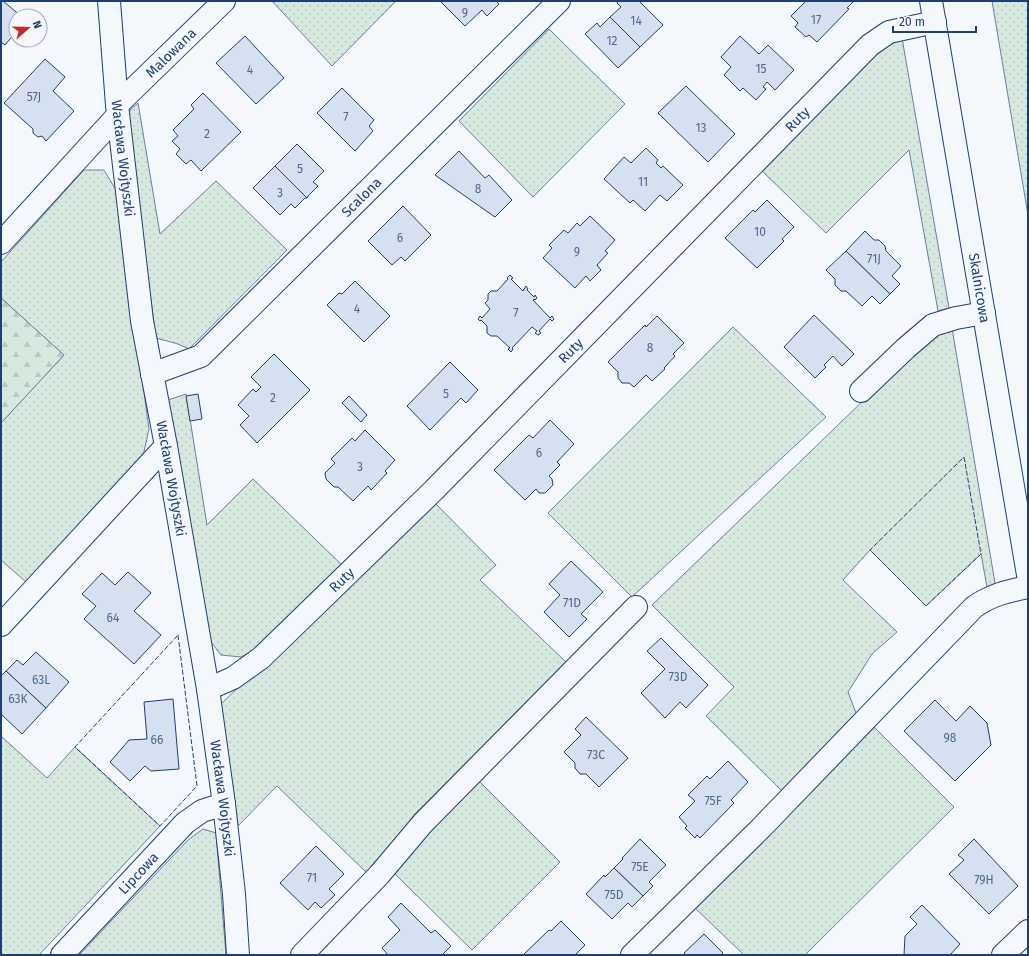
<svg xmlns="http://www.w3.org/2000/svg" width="1029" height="956" viewBox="0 0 1029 956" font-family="'Fira Sans',sans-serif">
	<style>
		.grass { fill: url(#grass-dots); stroke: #687fa3 }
		.forest { fill: url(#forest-firs); stroke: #687fa3 }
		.building { fill: #d5e0f0; stroke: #1d3f73 }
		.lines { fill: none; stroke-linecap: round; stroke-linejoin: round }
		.minor-casing { stroke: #1d3f73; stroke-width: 24 }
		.minor { stroke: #f4f7fb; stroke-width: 22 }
		.fence { stroke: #1d3f73; stroke-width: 1; stroke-dasharray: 5 2; stroke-linecap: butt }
		.labels { text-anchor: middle; stroke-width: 3; stroke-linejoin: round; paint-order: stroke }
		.number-label { font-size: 12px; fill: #4b6792 }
		.street-label { font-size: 14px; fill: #1d3f73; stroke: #f4f7fb }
	</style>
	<defs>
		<pattern id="grass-dots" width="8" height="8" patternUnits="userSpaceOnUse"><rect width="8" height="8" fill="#d7e8df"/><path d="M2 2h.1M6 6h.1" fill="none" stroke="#b8c8c3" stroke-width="1.8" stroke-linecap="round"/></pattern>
		<pattern id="forest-firs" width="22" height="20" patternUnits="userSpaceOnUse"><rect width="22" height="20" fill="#d7e8df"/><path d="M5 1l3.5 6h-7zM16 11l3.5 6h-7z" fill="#b8c8c3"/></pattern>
	</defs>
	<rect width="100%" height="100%" fill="#f4f7fb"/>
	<g class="grass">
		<path d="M272,1H396L332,66Z"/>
		<path d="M992,1H1028V215Z"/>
		<path d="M549,29L625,104L533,197L459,121Z"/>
		<path d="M902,38L949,308L938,311L909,150L826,233L760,169L892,39Z"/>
		<path d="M138,103L160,234L216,181L287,250L189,349L178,344L156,338L127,123L130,110Z"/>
		<path d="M84,170H104L116,190L149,429L143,456L26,582L1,560V423L64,355L1,298V262Z"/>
		<path d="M733,327L826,417L632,597L548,513Z"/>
		<path d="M952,328L995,583L987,587L981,554L926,606L870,550L843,580L897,632L872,654L848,692L856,713L782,791L706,716L734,687L652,605L930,336Z"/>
		<path d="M186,394L207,525L253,479L345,568L263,646L241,657L221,655L208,638L168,400Z"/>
		<path d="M433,501L496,565L480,580L566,662L414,815L380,862L369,875L277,786L238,826L221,704Z"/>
		<path d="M874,727L954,807L805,955H744L694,907L787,817Z"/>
		<path d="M1,736L47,778L75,747L160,826L39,955H1Z"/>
		<path d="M478,780L560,862L472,950L390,869Z"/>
		<path d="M203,829L216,833L226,955H79L188,840Z"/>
	</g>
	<path class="forest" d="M1,298L64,355L1,423Z"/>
	<g class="building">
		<path d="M1,1H3L21,16H16V32L5,45L1,42Z"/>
		<path d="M440,1H496L499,4L487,16L482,10L465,26Z"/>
		<path d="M618,1H639L663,25L640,47L610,17L621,7L617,3Z"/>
		<path d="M806,1H854L847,8L849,9L817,42L809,35L806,37L795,27L798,23L791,16Z"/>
		<path d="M610,17L640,47L618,68L585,34L597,23L600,27Z"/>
		<path d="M245,36L284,78L256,104L216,63Z"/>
		<path d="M740,36L759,54L768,45L794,70L775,90L767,82L763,87L766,89L756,100L743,88L740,91L724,75L731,67L721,57Z"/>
		<path d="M45,59L65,77L53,91L74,111L46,141L42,136L38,137L33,133V129L4,103Z"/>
		<path d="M686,86L735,134L708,162L658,113Z"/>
		<path d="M342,88L374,120L369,126L373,131L355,151L317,113Z"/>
		<path d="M203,93L241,132L201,171L191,160L186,164L176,154L180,149L172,141L178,136L173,130L194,109L191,105Z"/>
		<path d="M297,144L324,171L313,182L318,186L308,196L307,198L275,166Z"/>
		<path d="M646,148L658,160L656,163L661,168L663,166L683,185L667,201L660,195L645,211L633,200L630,203L604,179L624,157L631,163Z"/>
		<path d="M459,151L485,178L489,175L512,200L495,217L435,175Z"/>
		<path d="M275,166L307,198H305L295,208L291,204L280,215L253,188Z"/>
		<path d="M767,200L794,227L782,239L784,241L757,268L725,238L753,210L755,212Z"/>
		<path d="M403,206L431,235L405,261L401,257L392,265L368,241Z"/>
		<path d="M590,216L615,240L605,251L608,253L597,265L601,270L590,281L586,276L575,288L543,258L552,248L549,245L564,230L568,233L577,223L580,226Z"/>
		<path d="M865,231L874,240H879L885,246L886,251L901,266L892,276L900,284L890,294L846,251Z"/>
		<path d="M846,251L890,294L880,304L872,296L862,306L846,291H841L835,285V279L826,270Z"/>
		<path d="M510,275L513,278L511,279L523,291L526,286L528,289L527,290L534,297L535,295L537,298L535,300L534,299L533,300L550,318L552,316L554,319L552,321L550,319L539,331L541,333L538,335L535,333L537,331L532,327L512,348L513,349L511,352L508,349L510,348L497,336H491L487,333V326L481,320L480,321L478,319L480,316L482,318L490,309L485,303L488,300V294L491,291H497L508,279L507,278Z"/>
		<path d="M355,281L390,316L364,342L327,305L339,293L342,294Z"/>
		<path d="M814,315L854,354L842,366L833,356L824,365L826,367L815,378L784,347Z"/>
		<path d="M657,316L684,343L673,354L675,356L664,368L665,369L652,381L646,375L634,387L629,383H622L618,378V372L608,362L645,325L646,327Z"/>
		<path d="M274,354L310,390L257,443L240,425L249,416L238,405L253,389L256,392L261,387L251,377Z"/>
		<path d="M450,362L478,390L466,403L461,398L430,430L407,406Z"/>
		<path d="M198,394L202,419L190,421L186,396Z"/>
		<path d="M349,396L367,415L361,422L342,403Z"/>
		<path d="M550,420L574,444L557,462L560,465L549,476L552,479L553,485L545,493H539L536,489L525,500L494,470L529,435L533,438Z"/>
		<path d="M365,430L395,460L385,471L387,473L375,486L371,490L368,486L353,501L338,487H334L326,479L325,473L335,463L331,459L352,438L355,441Z"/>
		<path d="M571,561L603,592L581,614L587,619L569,637L544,612L560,595L549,584Z"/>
		<path d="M128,572L151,593L134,611L161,635L134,664L84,619L96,606L82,594L102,573L115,585Z"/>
		<path d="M661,638L708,685L686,708L680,702L665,718L641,693L665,669L647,651Z"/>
		<path d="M36,652L69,682L46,708L6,671L17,660L23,665Z"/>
		<path d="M6,671L46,708L22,734L1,714V676Z"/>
		<path d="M173,699L179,769L151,771L145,766L130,781L110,762L129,740L147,739L144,702Z"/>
		<path d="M935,700L956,721L970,706L987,723L991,745L955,781L904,731Z"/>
		<path d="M586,717L628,758L599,787L586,774H580L575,768V763L564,752L581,735L575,729Z"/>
		<path d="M728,761L748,782L731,800L734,803L700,838L697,835L695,838L685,828L687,826L679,817L695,801L688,795L707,776L710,779Z"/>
		<path d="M640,839L666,865L649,882L653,886L643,896L614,868L623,859L622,858Z"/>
		<path d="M974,839L1018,886L989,914L949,874L964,860L958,855Z"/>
		<path d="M316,846L344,874L329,889L335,895L321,908L315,902L308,910L280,883Z"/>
		<path d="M614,868L643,896L632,907L628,903L612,919L586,894L604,875L605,877Z"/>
		<path d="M401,903L431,933L435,930L451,946L442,955H388L382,948L400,930L388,917Z"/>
		<path d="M922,905L960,944L950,955H904L905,936L917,924L910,917Z"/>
		<path d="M561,921L585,945L575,955H523L549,930L551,931Z"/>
		<path d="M704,934L723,953L721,955H686L684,953Z"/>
	</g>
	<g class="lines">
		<defs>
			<g id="minor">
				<path id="s1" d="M109,1L117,105L142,321L166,446L208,689L224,804L234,894L238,955"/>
				<path id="s2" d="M931,1L1028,575"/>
				<path id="s3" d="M117,105L224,1"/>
				<path d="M1,243L118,115"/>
				<path id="s4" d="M152,374L201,356L559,1"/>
				<path d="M861,391L906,348L933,325L956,318L984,313"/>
				<path d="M1,625L166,446"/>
				<path id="s5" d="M208,689L233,678L261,658L434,490L870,45L889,32L935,22"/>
				<path id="s6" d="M62,955L185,823L202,811L224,804"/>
				<path d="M302,955L379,875L423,823L636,607"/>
				<path d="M632,955L761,828L974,607C991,595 1008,591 1028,587"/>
				<path d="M1003,955L1028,931"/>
			</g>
		</defs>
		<use href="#minor" class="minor-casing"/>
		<use href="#minor" class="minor"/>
		<g class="fence">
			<path d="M964,457L981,554L926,606L870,550Z"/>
			<path d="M178,635L197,786L160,826L75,747Z"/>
		</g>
	</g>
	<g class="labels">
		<g class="number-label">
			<text x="465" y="17">9</text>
			<text x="816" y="24">17</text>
			<text x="636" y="25">14</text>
			<text x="612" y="45">12</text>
			<text x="761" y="73">15</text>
			<text x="250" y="74">4</text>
			<text x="34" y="101">57J</text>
			<text x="346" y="121">7</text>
			<text x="701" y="132">13</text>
			<text x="207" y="138">2</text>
			<text x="300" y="173">5</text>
			<text x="643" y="186">11</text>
			<text x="478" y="193">8</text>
			<text x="280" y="197">3</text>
			<text x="760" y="236">10</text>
			<text x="400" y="242">6</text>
			<text x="577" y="256">9</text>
			<text x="874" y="263">71J</text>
			<text x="357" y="313">4</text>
			<text x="516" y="317">7</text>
			<text x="650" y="352">8</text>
			<text x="446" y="398">5</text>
			<text x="273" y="402">2</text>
			<text x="539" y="457">6</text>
			<text x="360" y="471">3</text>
			<text x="572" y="607">71D</text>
			<text x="113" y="622">64</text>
			<text x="678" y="681">73D</text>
			<text x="41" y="684">63L</text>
			<text x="18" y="703">63K</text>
			<text x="950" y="742">98</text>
			<text x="157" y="744">66</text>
			<text x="596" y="759">73C</text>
			<text x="713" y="805">75F</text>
			<text x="640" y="871">75E</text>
			<text x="312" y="882">71</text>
			<text x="984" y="884">79H</text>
			<text x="614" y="899">75D</text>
		</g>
		<g class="street-label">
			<text dy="5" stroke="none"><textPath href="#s3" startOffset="75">Malowana</textPath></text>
			<text dy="5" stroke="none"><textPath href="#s5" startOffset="822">Ruty</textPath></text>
			<text dy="5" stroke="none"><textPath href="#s1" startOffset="158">Wacława Wojtyszki</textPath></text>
			<text dy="5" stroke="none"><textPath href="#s4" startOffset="278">Scalona</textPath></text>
			<text dy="5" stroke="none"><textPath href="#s2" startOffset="291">Skalnicowa</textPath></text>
			<text dy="5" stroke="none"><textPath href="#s5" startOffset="498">Ruty</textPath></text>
			<text dy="5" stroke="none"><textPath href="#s1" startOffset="482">Wacława Wojtyszki</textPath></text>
			<text dy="5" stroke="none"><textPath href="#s5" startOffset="174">Ruty</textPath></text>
			<text dy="5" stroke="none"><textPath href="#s1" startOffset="806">Wacława Wojtyszki</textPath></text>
			<text dy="5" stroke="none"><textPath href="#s6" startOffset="112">Lipcowa</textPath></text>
		</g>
	</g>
	<rect width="1029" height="956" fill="none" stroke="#1d3f73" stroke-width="4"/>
	<g transform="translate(28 28) rotate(70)"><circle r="19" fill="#f4f7fb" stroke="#9eadc5"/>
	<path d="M0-3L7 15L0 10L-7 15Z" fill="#c62828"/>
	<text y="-6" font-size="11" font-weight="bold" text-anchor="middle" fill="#1d3f73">N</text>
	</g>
	<path d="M893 26v6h83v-6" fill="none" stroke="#1d3f73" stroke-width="2"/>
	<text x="899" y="26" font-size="12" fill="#1d3f73" stroke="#f4f7fb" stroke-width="3" paint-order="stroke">20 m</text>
</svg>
